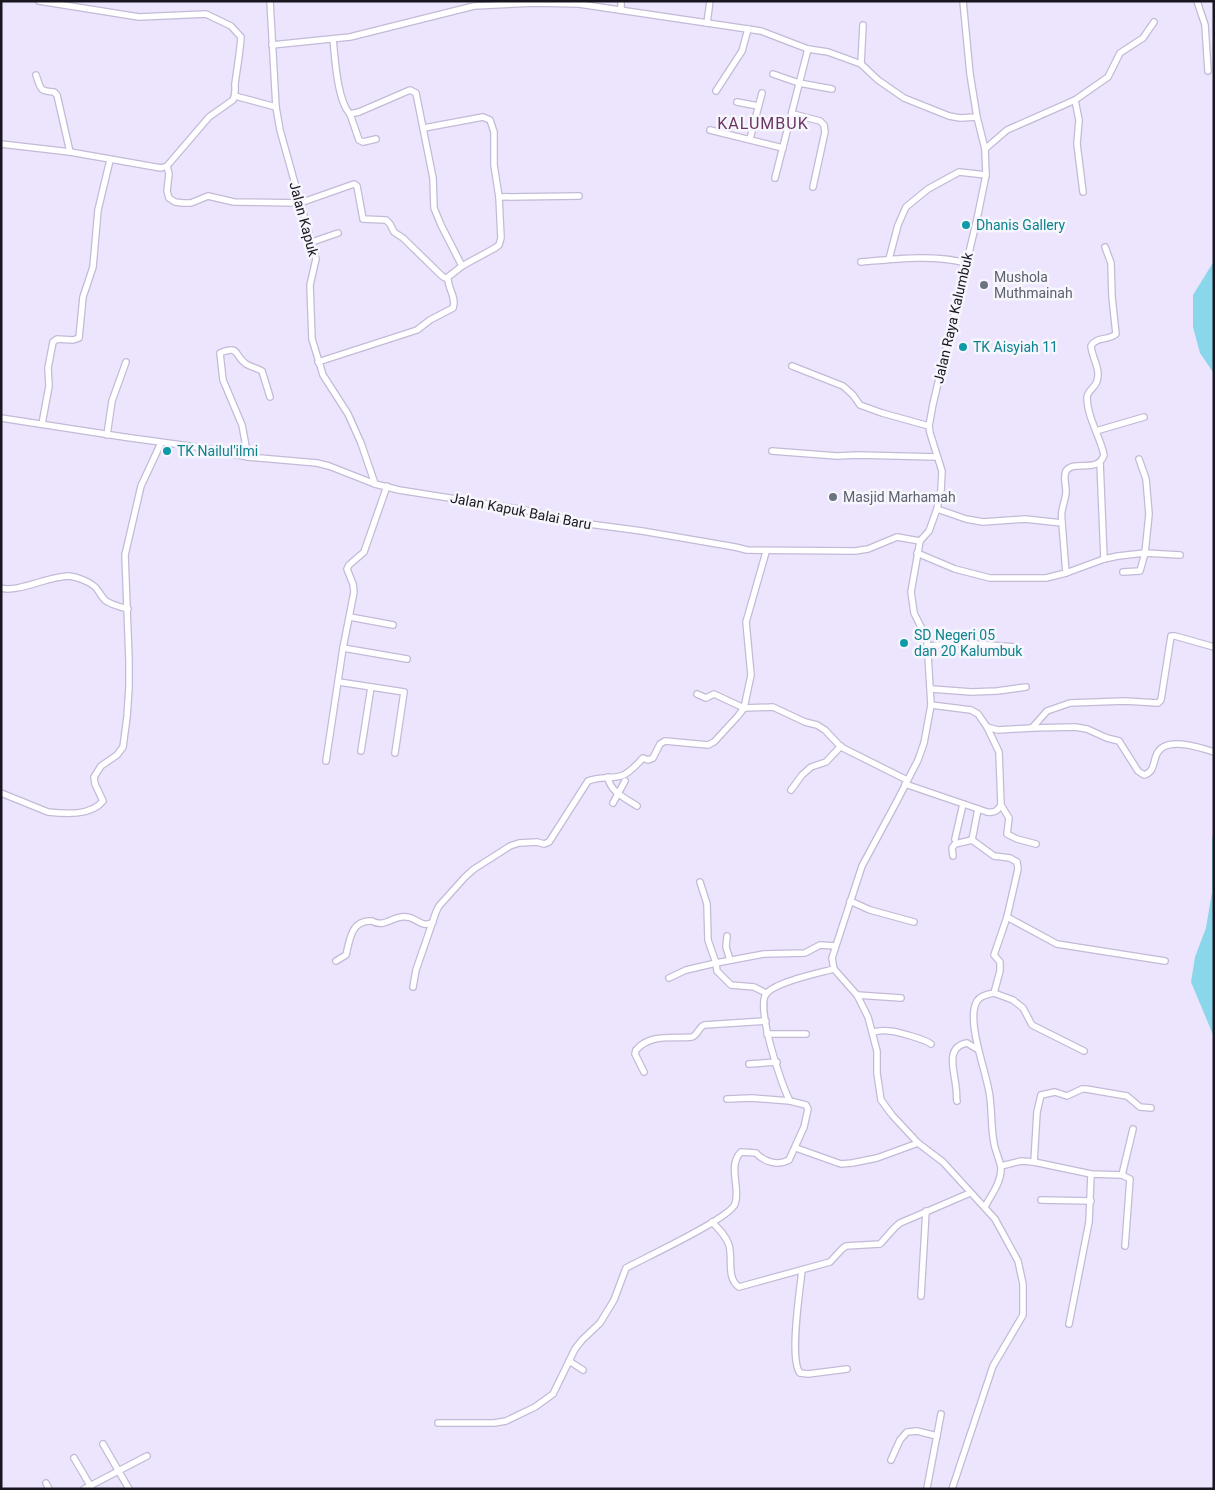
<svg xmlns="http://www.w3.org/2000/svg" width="1215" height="1490" viewBox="0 0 1215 1490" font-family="Roboto,sans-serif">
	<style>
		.water { fill: #8ad7ec }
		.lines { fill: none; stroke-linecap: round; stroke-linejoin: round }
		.minor-casing { stroke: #c3bad7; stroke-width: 8 }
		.minor { stroke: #fff; stroke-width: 5.5 }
		.culture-dot { fill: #0f9aa8; stroke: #f7f6fc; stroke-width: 2 }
		.worship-dot { fill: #6b7280; stroke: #f7f6fc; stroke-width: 2 }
		.labels { text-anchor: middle; stroke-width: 5; stroke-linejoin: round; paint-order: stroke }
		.street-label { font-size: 14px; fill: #191620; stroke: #f7f6fc }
		.culture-label { font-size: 14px; fill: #0d838f; stroke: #f7f6fc; text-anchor: start }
		.worship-label { font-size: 14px; fill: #5b616d; stroke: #f7f6fc; text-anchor: start }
		.quarter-label { font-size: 16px; letter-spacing: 1px; fill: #6b3563; stroke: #f7f6fc }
	</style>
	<rect width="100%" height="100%" fill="#ece5fd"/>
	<g class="water">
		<path d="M1214,261V376L1213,372L1200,353L1193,327V295Z"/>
		<path d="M1214,831V1037L1191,982L1195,957L1206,928L1212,892V839Z"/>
	</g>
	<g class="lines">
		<defs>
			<g id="minor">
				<path d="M39,1L139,17L206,14L231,26L241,37C240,53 237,68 235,84C235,90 236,94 233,100L209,117L167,166"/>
				<path d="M270,1L276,107L280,130L316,259L310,285L312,339L323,375L348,414L361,443L375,484"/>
				<path d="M1197,1L1205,25L1208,71"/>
				<path d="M621,10V1"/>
				<path d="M707,23L710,1"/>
				<path d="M333,39C335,58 337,100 350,114L359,112L410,90L416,93L433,178L434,208L441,225L462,266"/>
				<path d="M272,45L350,37L474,6L535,3L579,4L761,31L808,49L828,52L861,64L878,80L904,98L949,116L960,118L977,117"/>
				<path d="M861,64L863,25"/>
				<path d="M773,74L799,83L832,89"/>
				<path d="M36,75C41,89 39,91 54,92L57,95L70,152"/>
				<path d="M716,91L742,51L748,29"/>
				<path d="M235,96L276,107"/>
				<path d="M1075,100L1079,120L1077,144L1083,192"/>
				<path d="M737,102L758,106"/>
				<path d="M350,114L359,140L363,142L376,139"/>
				<path d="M793,114L820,121L824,125L825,132L813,187"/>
				<path d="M710,130L783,148"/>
				<path d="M750,139L762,93"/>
				<path d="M1,144L70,152L161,168L167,166L169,174L167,191L169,198L175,202L183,203H191L208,196L234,202L300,203L354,184L357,186L363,219L386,220L390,224L394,232L403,238L442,276L445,278L448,277"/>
				<path d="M985,149L1007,130L1075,100L1108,77L1120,53L1143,38L1154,22"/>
				<path d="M775,178L808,49"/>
				<path d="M499,197L579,196"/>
				<path d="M312,242L338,233"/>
				<path d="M889,259L898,225L906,207L928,189L959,172L986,175"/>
				<path d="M861,262C894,259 934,254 966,263"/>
				<path d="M318,362L417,330L430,320L453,308C457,297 447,288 448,277L462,266L495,248L499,245L501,238L499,197L494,165V132L490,120L483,117L424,128"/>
				<path d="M792,366L843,386L853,395L860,405L882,413L929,426"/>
				<path d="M1,418L124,437L204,448L248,457L317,463L329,466L375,484L399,490L519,509L589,524L642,531L735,547L747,550L855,551L868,549L897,537L920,541"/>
				<path d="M42,424L49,386L48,368L53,342L57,339L73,340L79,338L83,297L93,267L98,210L110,160"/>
				<path d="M1096,431L1144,417"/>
				<path d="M107,435L112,401L126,362"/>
				<path d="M772,451L837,456L858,455L937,457"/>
				<path d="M248,457L242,425L223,380L220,353C241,345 233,355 246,364C251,367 257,368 262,371L270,397"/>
				<path d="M1100,462L1104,559"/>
				<path d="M937,509L966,519L983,522L1025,519L1062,523L1066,573"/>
				<path d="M1062,523C1062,519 1061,514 1062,511C1063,504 1066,498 1066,491C1066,484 1063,477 1066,471C1074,459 1098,474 1104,455C1100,436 1087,417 1087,397C1088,390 1095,388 1097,381C1101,369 1092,358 1091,346C1097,336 1108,341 1116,334L1112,297L1111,263L1105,247"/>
				<path d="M917,553L955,569L990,578H1046L1066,573L1104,559L1118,556L1145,553L1149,514L1146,479L1139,459"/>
				<path d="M1123,572L1140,571L1145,553L1180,555"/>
				<path d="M1,588C17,593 49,576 69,576C77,577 88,581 94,586C99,590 101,597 106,601C112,605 121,607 128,609"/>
				<path d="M350,617L393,625"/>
				<path d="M927,646L963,643L1016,647"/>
				<path d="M343,648L407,659"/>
				<path d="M339,682L404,692L395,753"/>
				<path d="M931,689L972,692L997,691L1026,687"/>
				<path d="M697,694L706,698L714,694L744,708L773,707L805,722L817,725L825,730L841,747L907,780"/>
				<path d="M931,705L971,710L978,714L987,727L998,730L1032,728L1075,727L1087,729L1107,738L1119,741L1138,771L1144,775C1154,772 1153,764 1156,756C1163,735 1199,747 1214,752"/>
				<path d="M1032,728L1047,711L1070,703L1125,701L1158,703L1161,700L1171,636H1175L1214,647"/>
				<path d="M361,751L371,687"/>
				<path d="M326,761L343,648L354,592L353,584L347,569L349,565L364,552L387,486"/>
				<path d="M608,777C610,792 625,798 637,806"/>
				<path d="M905,784L987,812C995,813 997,811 1001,805L999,752L987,727"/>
				<path d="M791,790L802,775L811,767L826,762L841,746"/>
				<path d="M1,793L48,812C65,814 91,816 103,801L95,784L94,777L101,766L117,755L123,747L127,717L129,687V660L125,555L141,486L161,443"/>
				<path d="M613,803L625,781"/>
				<path d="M1001,805L1009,818L1007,834L1017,839L1036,844"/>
				<path d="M955,839L963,804"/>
				<path d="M972,840L978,809"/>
				<path d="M953,856L952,848L955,844L972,840L994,856L1010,858L1017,862L1018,869L1007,917L994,955L1000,962V971L994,993C988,994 980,996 977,1001C965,1021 988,1075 990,1098C992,1113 991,1128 994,1143C995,1151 1001,1162 1001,1169C1001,1183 991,1195 985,1207"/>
				<path d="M700,882L707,904L708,940L716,963L717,971L731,985L754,987L766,993"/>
				<path d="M850,901L870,910L914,922"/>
				<path d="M1007,917L1057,944L1165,961"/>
				<path d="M727,936L726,947L730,960"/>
				<path d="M336,961L346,955C350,939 351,920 372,921C385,929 394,914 407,917C417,918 423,929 433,922"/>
				<path d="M669,978L686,970L716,963L764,954L805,953L820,945L835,946"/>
				<path d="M413,987L416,970L436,912L439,906L465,877L474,869L510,846L519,843L537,842L544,844L549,842L588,781C599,776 610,779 621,776C629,774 637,764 643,758L648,760L653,758L660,744L665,741L708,745L714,742L738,716L744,708L751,675L746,622L766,552"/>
				<path d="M994,993L1013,1000L1023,1008L1032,1025L1084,1051"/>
				<path d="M857,995L901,998"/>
				<path d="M873,1032C878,1031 884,1030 889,1031C896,1031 927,1040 931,1044"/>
				<path d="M767,1034H806"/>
				<path d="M749,1064L777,1062"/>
				<path d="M644,1072L635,1054L636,1050C651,1033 672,1039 692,1037C698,1035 698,1028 704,1025L766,1021"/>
				<path d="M727,1099L752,1098L790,1101"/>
				<path d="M957,1101C956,1097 957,1092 956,1088C955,1072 944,1047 967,1043L977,1049"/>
				<path d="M796,1148L841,1164L852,1163L877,1158L918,1143"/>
				<path d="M1034,1162L1037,1112L1041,1095L1055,1092L1067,1096L1082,1089H1086L1127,1096L1140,1107L1151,1108"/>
				<path d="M1001,1166L1021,1161L1034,1162L1091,1174L1122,1175L1130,1179L1125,1246"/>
				<path d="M1122,1175L1133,1129"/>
				<path d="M1041,1200L1091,1201"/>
				<path d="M712,1222C719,1229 726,1236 729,1245C733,1259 726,1278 739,1287L830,1262L842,1249L846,1246L880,1244C888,1236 891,1230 900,1223L970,1193"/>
				<path d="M802,1270C800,1290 789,1359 800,1373L808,1374L847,1369"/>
				<path d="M921,1296L926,1211"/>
				<path d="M1069,1324L1089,1222L1091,1174"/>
				<path d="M569,1361L583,1370"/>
				<path d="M438,1423H494L506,1421L535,1407L553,1394L575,1349L582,1340L600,1323L614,1300L626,1268C644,1258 729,1219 735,1204C741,1188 727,1166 741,1152L756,1153C764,1162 778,1166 789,1160L804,1127L808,1109L806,1105L790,1101C781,1085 756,1008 766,994C775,982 819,973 834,969"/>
				<path d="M103,1444L129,1489"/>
				<path d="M74,1458L91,1487"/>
				<path d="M891,1460L900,1440L907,1432L917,1431L937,1436"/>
				<path d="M46,1483L49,1489"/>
				<path d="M927,1488L941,1414"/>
				<path d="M84,1489L147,1456"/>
				<path d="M952,1489L993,1366L1023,1315V1284L1018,1261L995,1219L943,1162L918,1143L892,1115L881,1100L877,1073V1051L868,1017L857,995L834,969L832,958L862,866L897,801L918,760L924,743L931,705L927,639L914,613L911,592L920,541L929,531L937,509L941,490L942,471L930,433L929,426L933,404L977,219L986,175L985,149L977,117L970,74L963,1"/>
			</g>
		</defs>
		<use href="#minor" class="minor-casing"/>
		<use href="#minor" class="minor"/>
	</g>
	<g class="culture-dot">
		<circle cx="966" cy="225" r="5"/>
		<circle cx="963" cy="347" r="5"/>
		<circle cx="167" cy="451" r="5"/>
		<circle cx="904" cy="643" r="5"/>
	</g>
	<g class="worship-dot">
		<circle cx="984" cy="285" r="5"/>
		<circle cx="833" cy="497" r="5"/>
	</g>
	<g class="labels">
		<g class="street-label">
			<text transform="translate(304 219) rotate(75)" y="5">Jalan Kapuk</text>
			<text transform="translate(953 318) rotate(-77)" y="5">Jalan Raya Kalumbuk</text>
			<text transform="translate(521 511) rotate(11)" y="5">Jalan Kapuk Balai Baru</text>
		</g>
		<g class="culture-label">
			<text x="976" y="230">Dhanis Gallery</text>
			<text x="973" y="352">TK Aisyiah 11</text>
			<text x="177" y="456">TK Nailul'ilmi</text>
			<text x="914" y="640">SD Negeri 05<tspan x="914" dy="16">dan 20 Kalumbuk</tspan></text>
		</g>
		<g class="worship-label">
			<text x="994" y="282">Mushola<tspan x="994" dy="16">Muthmainah</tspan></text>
			<text x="843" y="502">Masjid Marhamah</text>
		</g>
		<g class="quarter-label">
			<text x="763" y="129">KALUMBUK</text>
		</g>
	</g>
	<rect width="1215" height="1490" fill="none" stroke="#191620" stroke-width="5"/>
</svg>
